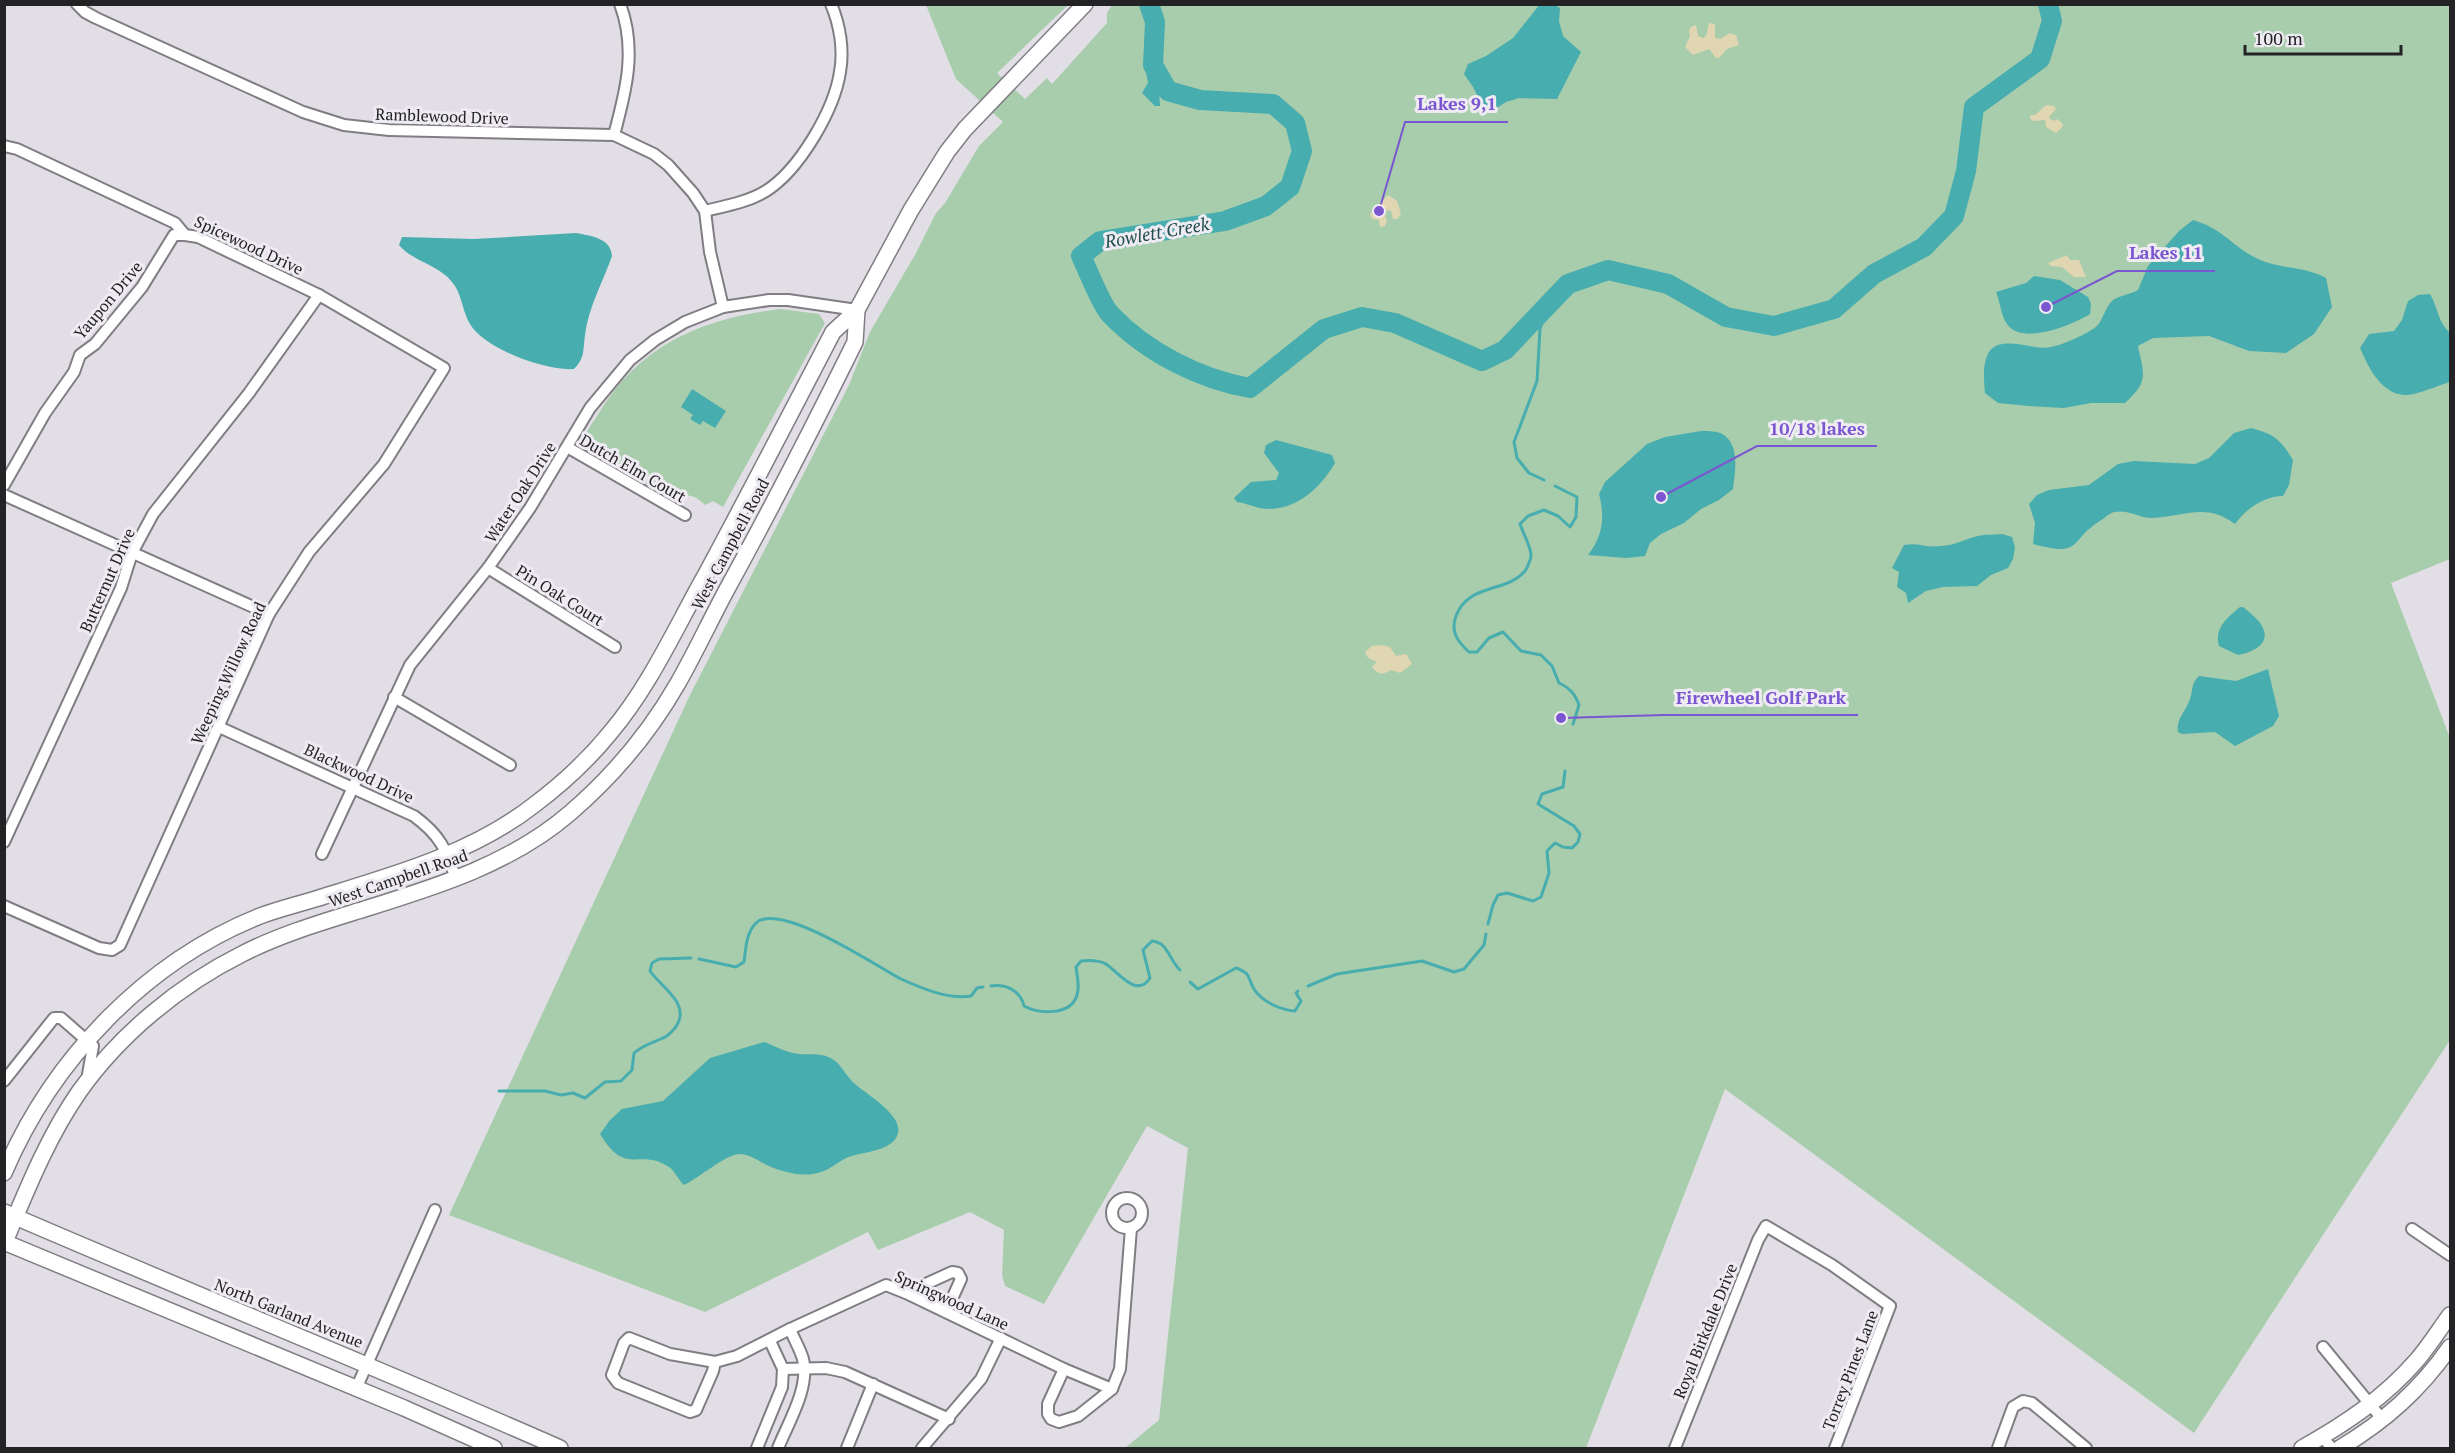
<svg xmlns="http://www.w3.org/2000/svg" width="2455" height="1453" viewBox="0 0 2455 1453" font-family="'PT Serif',serif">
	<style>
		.green { fill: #a8cdac }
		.sand { fill: #e0d6b2 }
		.water { fill: #48adae }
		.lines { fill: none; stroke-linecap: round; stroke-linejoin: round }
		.stream { stroke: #48adae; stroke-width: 3 }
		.river { stroke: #48adae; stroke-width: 20 }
		.street-casing { stroke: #807d83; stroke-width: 14 }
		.secondary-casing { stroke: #807d83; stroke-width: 18 }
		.street { stroke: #fff; stroke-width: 10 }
		.secondary { stroke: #fff; stroke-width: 15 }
		.labels { text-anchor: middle; stroke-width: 6; stroke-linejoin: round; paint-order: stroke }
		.street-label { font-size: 16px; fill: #232224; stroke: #efebf2 }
		.water-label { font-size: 18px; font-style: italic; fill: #204d4d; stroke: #efebf2 }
		.leader { fill: none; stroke: #7a56d0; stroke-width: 2 }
		.callout-dot { fill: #7a56d0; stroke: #efebf2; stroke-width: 2 }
		.callout-label { font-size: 18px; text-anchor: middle; font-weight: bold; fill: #7a56d0; stroke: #efebf2; stroke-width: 6; stroke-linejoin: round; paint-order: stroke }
	</style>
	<rect width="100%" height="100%" fill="#e2dee5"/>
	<g class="green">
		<path d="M926,5H1068L997,73L1025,99L1047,78L1052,84L1107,23V13L1112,5H2450V559L2391,583L2450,738V1040L2194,1433L1725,1089L1586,1448H1125L1159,1420L1188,1148L1147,1126L1044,1304L1005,1286L1002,1275L1004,1230L970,1212L878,1250L868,1232L705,1312L449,1215L689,697L849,385L870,332L916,253L936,213L945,203L979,146L1003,122L956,79Z"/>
		<path d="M781,309L819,314L825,323L723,507L713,501L705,505C690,490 686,498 668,497L584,446C582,435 593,423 599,413C640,344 704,318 781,309Z"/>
	</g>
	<g class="sand">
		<path d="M1709,23L1715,24V38L1720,39L1730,33L1736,35L1739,45L1727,49L1719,58H1716L1709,49L1693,55L1685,47L1690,36L1689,31L1691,27L1696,25L1698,36L1703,38L1706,36Z"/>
		<path d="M2046,105L2054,106L2056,109L2049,117L2050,119L2054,121L2057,119L2062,123L2063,126L2056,133L2046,127L2045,120L2033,121L2030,118L2031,115H2035Z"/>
		<path d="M1388,195L1397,201L1401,214L1397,219H1393L1391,211L1387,210L1385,216L1387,221L1385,226L1380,227L1379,220L1372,219L1370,214Z"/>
		<path d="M2067,255L2070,260H2079L2086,277H2074L2062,267L2051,266L2048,263Z"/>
		<path d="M1381,645L1390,647L1396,656L1406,654L1412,664L1400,673L1391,670C1382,675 1379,675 1372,667L1377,662L1368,658L1365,652L1372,646Z"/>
	</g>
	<g class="water">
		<path d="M1540,4L1555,5L1560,8L1559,21L1563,36L1581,52L1557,99L1519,98L1506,102L1492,111L1480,101L1473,87L1464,74L1468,64L1486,56L1513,38Z"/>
		<path d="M1155,57L1158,71L1162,78L1159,87L1160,106H1155L1142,93L1148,83L1144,59Z"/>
		<path d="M2193,220C2224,229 2231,246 2258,259C2279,269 2304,266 2326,278L2332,307L2314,334L2286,353L2249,351L2209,336L2153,338L2138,346C2144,375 2149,381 2125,403H2091L2064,408L2029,406L1998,403L1985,393C1984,380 1982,364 1989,352C2001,334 2034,351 2051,347C2063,345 2090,333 2098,325C2103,318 2106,307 2112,301C2117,296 2131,294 2138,290L2148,266L2179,231Z"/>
		<path d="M576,233C591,236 611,238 612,256C603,282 588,308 585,335C583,350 585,358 574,369C545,371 485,349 470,324C462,311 462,293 452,282C438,264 413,262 399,245L402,237L474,239Z"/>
		<path d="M2034,276L2060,280L2088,297L2091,304L2090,314C2072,325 2022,346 2007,324C2001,316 2000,301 1996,292L2026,283Z"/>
		<path d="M2430,294C2439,310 2437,320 2450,333V382C2439,385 2415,396 2404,395C2380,393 2368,366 2360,348L2369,334L2394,331L2402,320L2408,301L2418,295Z"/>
		<path d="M692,389L726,411L715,428L703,421L700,425L690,419L693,415L681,407Z"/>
		<path d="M2251,428C2274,434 2280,439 2293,460L2289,485L2283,496C2264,496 2246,509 2235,524C2205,502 2185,517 2151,518C2140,518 2127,509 2115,512C2111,512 2106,517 2103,519C2067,540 2085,558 2033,544L2035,523L2029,504L2037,495L2049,490L2089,485L2118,464L2134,461L2195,464L2209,458L2234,433Z"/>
		<path d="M1701,431C1706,431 1714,431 1720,433C1741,442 1735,472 1733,489L1719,500L1701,509L1684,523L1661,534L1650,543L1645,556L1626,558L1588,555C1603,535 1605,518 1599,494L1605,482L1647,444L1665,437Z"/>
		<path d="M1276,440L1332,455L1335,463C1320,489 1293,514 1259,508C1252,506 1245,503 1237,502L1234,498L1251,482L1276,480L1279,473L1264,453L1266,445Z"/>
		<path d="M2002,534L2012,537L2015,547L2013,559L2008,568L1991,575L1977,586L1943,587L1926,591L1908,603L1906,593L1897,587L1899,572L1892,568L1904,545C1917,542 1927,548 1941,546C1957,545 1964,539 1978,536C1985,534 1994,535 2002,534Z"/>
		<path d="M2240,607H2243C2249,612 2260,620 2263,628C2271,645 2250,653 2238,655L2219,646C2214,628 2227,618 2240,607Z"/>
		<path d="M2268,669L2279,716L2273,726L2235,746L2215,732L2182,734L2178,732C2176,719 2186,711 2190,699C2193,690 2191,683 2199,676L2236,681Z"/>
		<path d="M764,1042C775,1046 787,1053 799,1054C812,1055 822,1052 834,1060C842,1066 847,1077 855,1084C866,1094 909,1118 896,1138C887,1152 860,1152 846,1158C835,1164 827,1172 813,1174C799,1176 782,1172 769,1166C760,1162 750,1154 740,1154C726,1154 699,1178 684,1185C679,1181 675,1171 669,1167C638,1147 627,1178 600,1134L610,1120L622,1109L663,1101L710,1058Z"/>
	</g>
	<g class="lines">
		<g class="stream">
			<path d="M1544,480L1529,473L1517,458L1514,442L1537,381L1540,329L1547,306"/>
			<path d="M1555,486L1577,497L1576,517L1570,527L1558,516L1544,510L1528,516L1520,524C1523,533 1531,547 1531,555C1531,559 1527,569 1524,572C1505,593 1469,583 1456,616C1450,632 1458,642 1469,652H1477L1489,638L1503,632L1521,651L1541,655L1552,666L1559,683C1570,688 1575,694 1579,705L1573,724"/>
			<path d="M1488,924L1493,905L1498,895L1507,893L1533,901L1541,897L1549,873L1547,851L1555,843L1563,847L1572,848L1578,842L1580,834L1574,826L1538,804L1542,794L1563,787L1565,771"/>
			<path d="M699,959L736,967L744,962C746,948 746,933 756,923C780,901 876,966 901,979C921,988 949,1000 971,996L977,988L983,987"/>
			<path d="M1190,982L1198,989L1236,968C1252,974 1247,977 1254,989C1262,1002 1281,1010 1295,1011L1301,1001L1296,993L1298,991"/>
			<path d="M991,986C1006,984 1020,990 1024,1006C1039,1014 1071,1016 1077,995C1080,986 1077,975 1076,967L1081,961C1090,960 1098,960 1106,964C1118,972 1137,999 1150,978L1143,950L1152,941C1168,942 1169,960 1180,970"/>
			<path d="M1308,986L1337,974L1422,961L1454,972L1464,969L1484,945L1486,934"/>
			<path d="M499,1091H545L561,1095L573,1093L585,1098L605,1082L621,1081L632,1070L634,1053C643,1045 652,1043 663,1038C668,1036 674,1030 677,1025C690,1003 661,987 650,971L652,963L659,959L691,958"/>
		</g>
		<path class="river" d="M1149,4L1155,22L1153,65L1168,91L1200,100L1273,104L1295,123L1302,151L1290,187L1266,206L1225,221L1100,241L1081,256C1088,270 1100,303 1110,314C1146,352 1199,379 1250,388L1324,329L1362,317L1395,323L1482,361L1505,350L1568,284L1608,270L1668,284L1726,317L1774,326L1834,309L1874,274L1924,247L1954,216L1966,171L1974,107L2040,59L2052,21L2048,4"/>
		<defs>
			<g id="street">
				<path d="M77,4L85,12L96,18L303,112L344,125L389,130L614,135L654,154L668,165L693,193L705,211L710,252L723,307"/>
				<path d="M614,135C626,91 637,49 620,4"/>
				<path d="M4,146L17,149L175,223L185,235L198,237L319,295L444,368L384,464L309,552L269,614L120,945L112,950L99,948L4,906"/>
				<path d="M705,211C725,206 748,202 766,191C799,170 834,111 840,72C844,50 840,25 831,4"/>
				<path d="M567,447L685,515"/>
				<path d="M4,485L45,413L74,372L80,355L95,344L142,287L174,235H185"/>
				<path d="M4,495L269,614"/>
				<path d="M488,568L615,647"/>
				<path d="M394,697L510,765"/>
				<path d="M219,727L414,816C440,835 446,849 456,879"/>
				<path d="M4,842L121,588L132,553L153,514L249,393L319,295"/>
				<path d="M322,854L410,665L488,568L530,508L590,408L630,360L655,340L685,322L723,307L769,300H788L857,310"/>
				<path d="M4,1081L54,1018H61L93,1046L87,1080"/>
				<circle cx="1127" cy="1213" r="15"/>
				<path d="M2412,1229L2450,1255"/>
				<path d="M906,1293L952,1272L958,1273L961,1279L946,1312"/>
				<path d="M2323,1347L2383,1420"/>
				<path d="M715,1362L713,1371L696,1410L690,1412L618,1383L612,1375L624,1343L629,1338L670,1354L715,1362L737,1356L790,1329L886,1285L906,1293L1064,1369L1112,1389"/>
				<path d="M783,1369L826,1368L845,1372L949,1419"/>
				<path d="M1064,1369L1048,1404V1414L1051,1419L1059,1422L1078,1416L1112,1389L1120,1369L1131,1228"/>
				<path d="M356,1389L435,1210"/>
				<path d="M2322,1437L2332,1448"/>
				<path d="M757,1448L782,1387L783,1369L770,1341"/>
				<path d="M778,1448C788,1423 810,1388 803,1359C800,1349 794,1339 790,1329"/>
				<path d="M847,1448L873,1384"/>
				<path d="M922,1448L981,1379L1001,1338"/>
				<path d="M1675,1448L1758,1240L1766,1226L1832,1265L1890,1306L1835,1448"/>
				<path d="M1998,1448L2013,1407L2023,1401L2032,1403L2086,1448"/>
			</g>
			<g id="secondary">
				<path d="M4,1173C52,1060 145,962 260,916C281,908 304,903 325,896C397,874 474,852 534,805C562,784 588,760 610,733C650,686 676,627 706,574C749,494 791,413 833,332L857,310L911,210L947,152L965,129L1085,4"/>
				<path d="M4,1212C189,1292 376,1367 560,1448"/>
				<path d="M4,1242L404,1408L494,1448"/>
				<path d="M4,1244C26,1192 47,1138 79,1092C120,1034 180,985 242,954C279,935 319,923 358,911C432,888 510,865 570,813C613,776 650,732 678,683C695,653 710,621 726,591C771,509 814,425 855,342L857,310"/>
				<path d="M2302,1448C2345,1424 2384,1398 2417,1360C2429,1346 2439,1330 2450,1315"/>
				<path d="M2340,1448C2385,1421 2420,1390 2450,1347"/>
			</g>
		</defs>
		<use href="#street" class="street-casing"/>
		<use href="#secondary" class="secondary-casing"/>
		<use href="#street" class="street"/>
		<use href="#secondary" class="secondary"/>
	</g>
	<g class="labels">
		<g class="street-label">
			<text transform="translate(442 116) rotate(2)" y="6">Ramblewood Drive</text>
			<text transform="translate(249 245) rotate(25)" y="6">Spicewood Drive</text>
			<text transform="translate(108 300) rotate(-50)" y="6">Yaupon Drive</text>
			<text transform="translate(633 468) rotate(30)" y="6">Dutch Elm Court</text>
			<text transform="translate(520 492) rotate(-57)" y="6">Water Oak Drive</text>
			<text transform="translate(730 544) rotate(-62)" y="6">West Campbell Road</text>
			<text transform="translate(107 580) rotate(-66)" y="6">Butternut Drive</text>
			<text transform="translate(560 595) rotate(32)" y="6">Pin Oak Court</text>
			<text transform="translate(228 673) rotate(-65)" y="6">Weeping Willow Road</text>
			<text transform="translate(359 773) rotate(25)" y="6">Blackwood Drive</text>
			<text transform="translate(398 878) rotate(-19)" y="6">West Campbell Road</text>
			<text transform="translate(952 1300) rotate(24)" y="6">Springwood Lane</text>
			<text transform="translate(289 1313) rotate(22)" y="6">North Garland Avenue</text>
			<text transform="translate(1705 1331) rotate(-68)" y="6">Royal Birkdale Drive</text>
			<text transform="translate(1850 1370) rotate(-69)" y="6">Torrey Pines Lane</text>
		</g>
		<g class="water-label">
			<text transform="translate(1157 233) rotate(-10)" y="6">Rowlett Creek</text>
		</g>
	</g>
	<path class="leader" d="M1379 211L1405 122H1508M2046 307L2117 271H2215M1661 497L1757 446H1877M1561 718L1664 715H1858"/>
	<g class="callout-dot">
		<circle cx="1379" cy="211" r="6"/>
		<circle cx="2046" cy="307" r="6"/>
		<circle cx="1661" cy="497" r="6"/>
		<circle cx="1561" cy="718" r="6"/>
	</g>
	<g class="callout-label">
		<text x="1457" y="110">Lakes 9,1</text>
		<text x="2166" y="259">Lakes 11</text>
		<text x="1817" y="435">10/18 lakes</text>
		<text x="1761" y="704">Firewheel Golf Park</text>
	</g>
	<rect width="2455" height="1453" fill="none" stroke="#232224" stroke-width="12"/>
	<path d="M2245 45v9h156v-9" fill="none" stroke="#232224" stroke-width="3"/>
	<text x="2254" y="45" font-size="18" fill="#232224" stroke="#efebf2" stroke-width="4.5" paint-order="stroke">100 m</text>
</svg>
